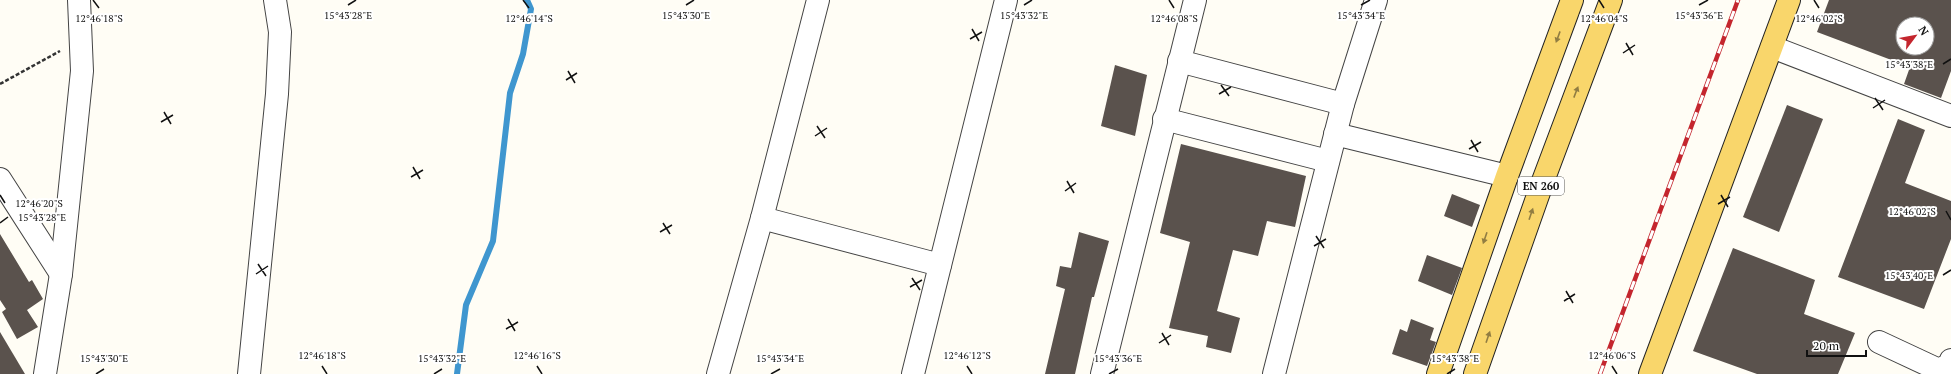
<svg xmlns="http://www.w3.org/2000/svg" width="1951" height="374" viewBox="0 0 1951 374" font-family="'PT Serif',serif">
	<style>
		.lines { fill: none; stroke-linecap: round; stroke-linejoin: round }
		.stream { stroke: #3f96cf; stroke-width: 6 }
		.building { fill: #5a524d; fill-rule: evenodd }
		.minor-casing { stroke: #444; stroke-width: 24 }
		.major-casing { stroke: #222; stroke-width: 24 }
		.path { stroke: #333; stroke-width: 2.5; stroke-dasharray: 4 2; stroke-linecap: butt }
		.minor { stroke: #fff; stroke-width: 22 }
		.major { stroke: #f9d66b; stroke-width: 22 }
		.rail-casing { stroke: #c4262e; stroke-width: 4.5 }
		.rail { stroke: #fff; stroke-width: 3; stroke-dasharray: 9; stroke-linecap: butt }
		.oneway { fill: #917d42 }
		.ticks { fill: none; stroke: #111; stroke-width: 1.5 }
		.labels { text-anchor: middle; stroke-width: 4; stroke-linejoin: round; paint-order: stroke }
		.shield { fill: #fff; stroke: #585858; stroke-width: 1 }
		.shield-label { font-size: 11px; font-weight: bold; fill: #111 }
		.ticks-label { font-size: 10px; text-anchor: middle; fill: #111; stroke: #fff; stroke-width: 4; stroke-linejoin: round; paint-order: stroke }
	</style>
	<rect width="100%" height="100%" fill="#fffdf5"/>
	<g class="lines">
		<path class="stream" d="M457,374L466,305L493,241L510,93L523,54L531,9L527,0"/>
	</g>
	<g class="building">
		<path d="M1829,0H1951V71L1941,98L1904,84L1910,67L1817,32ZM1903,24H1927V48H1903Z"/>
		<path d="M1115,65L1147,75L1135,136L1101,126Z"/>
		<path d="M1787,105L1823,119L1779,232L1743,217Z"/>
		<path d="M1898,119L1925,130L1905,183L1951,201V239L1924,309L1838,277Z"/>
		<path d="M1181,144L1306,176L1295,227L1267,221L1258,256L1233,250L1217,311L1240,318L1231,353L1206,347L1208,336L1169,328L1190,242L1160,233Z"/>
		<path d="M1452,194L1480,205L1472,227L1444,216Z"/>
		<path d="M1079,232L1109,241L1094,297H1092L1075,374H1045L1065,289L1056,286L1060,266L1071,268Z"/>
		<path d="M0,234L29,282L32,280L43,299L27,310L38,327L17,339L2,312L6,309L0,300Z"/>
		<path d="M1733,248L1815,280L1804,314L1855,333L1838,374H1757L1693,351Z"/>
		<path d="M1427,255L1462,268L1452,295L1418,281Z"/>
		<path d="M1411,319L1434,328L1430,340L1436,342L1427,366L1392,354L1400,329L1407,332Z"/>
		<path d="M0,332L25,374H0Z"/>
	</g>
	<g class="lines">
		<defs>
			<g id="minor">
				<path d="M1772,47L1951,116"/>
				<path d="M1179,61L1343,104"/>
				<path d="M1164,119L1328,161"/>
				<path d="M1335,134L1507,176"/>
				<path d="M0,179L61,274"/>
				<path d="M762,218L940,265"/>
				<path d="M1879,342L1939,370L1950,364L1951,360"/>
				<path d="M45,374L61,274L82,71L79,0"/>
				<path d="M249,374L277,94L280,32L275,0"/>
				<path d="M718,374L762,218L818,0"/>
				<path d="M913,374L1006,0"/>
				<path d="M1102,374L1195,0"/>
				<path d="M1274,374L1343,104L1376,0"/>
			</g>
			<g id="major">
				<path d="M1438,374L1507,176L1572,0"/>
				<path d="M1475,374L1543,181L1611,0"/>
				<path d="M1650,374L1789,0"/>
			</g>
		</defs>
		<use href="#minor" class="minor-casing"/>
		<use href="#major" class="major-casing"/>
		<path class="path" d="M0,84L60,51"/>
		<use href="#minor" class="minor"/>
		<use href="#major" class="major"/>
		<defs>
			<path id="rail" d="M1600,374L1738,0"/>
		</defs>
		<use href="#rail" class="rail-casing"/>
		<use href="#rail" class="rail"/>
	</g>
	<defs><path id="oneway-solid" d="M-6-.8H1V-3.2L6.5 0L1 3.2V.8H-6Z"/></defs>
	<g class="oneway">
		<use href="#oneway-solid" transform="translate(1558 37) rotate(110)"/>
		<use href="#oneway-solid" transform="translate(1576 92) rotate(-69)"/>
		<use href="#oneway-solid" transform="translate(1531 214) rotate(-71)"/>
		<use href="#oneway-solid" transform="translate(1485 238) rotate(109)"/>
		<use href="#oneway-solid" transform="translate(1488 337) rotate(-71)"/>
	</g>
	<path class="ticks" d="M93,0L99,8M523,0L529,8M1169,0L1174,8M1599,0L1604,8M1814,0L1819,8M348,5L356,0M686,5L694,0M1024,5L1032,0M1361,5L1370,0M1699,5L1708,0M972,29L979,41M970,39L982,32M1626,43L1633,55M1623,53L1635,45M1943,64L1951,59M568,71L575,83M566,80L577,73M1221,85L1229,96M1219,94L1231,87M1875,98L1883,110M1873,108L1885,100M164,112L171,124M161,122L173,115M817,126L825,138M815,136L827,128M1471,140L1478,152M1469,149L1481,142M413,167L420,179M411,177L423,170M1067,181L1074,193M1065,191L1076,183M0,195L5,203M1721,195L1728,207M1718,204L1730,197M1946,211L1951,220M0,223L8,217M663,223L670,234M660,232L672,225M1316,236L1324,248M1314,246L1326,239M258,264L266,276M256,274L268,266M1943,275L1951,270M912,278L920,290M910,287L922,280M1566,291L1573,303M1564,301L1575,294M508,319L515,331M506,329L518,322M1162,333L1169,345M1159,343L1171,335M322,366L327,374M537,366L542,374M967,366L972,374M1612,366L1617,374M96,374L104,369M434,374L442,369M771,374L780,369M1109,374L1118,369M1447,374L1455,369"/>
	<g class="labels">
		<rect class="shield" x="1518" y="177" width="46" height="18" rx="3"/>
		<g class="shield-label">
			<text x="1541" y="190">EN 260</text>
		</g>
	</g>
	<g class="ticks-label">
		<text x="348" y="19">15°43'28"E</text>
		<text x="1024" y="19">15°43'32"E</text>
		<text x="1361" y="19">15°43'34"E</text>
		<text x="686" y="19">15°43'30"E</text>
		<text x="1699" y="19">15°43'36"E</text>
		<text x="1819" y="22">12°46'02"S</text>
		<text x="99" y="22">12°46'18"S</text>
		<text x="529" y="22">12°46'14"S</text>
		<text x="1174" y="22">12°46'08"S</text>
		<text x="1604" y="22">12°46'04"S</text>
		<text x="1909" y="68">15°43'38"E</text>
		<text x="39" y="207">12°46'20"S</text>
		<text x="1912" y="215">12°46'02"S</text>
		<text x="42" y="221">15°43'28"E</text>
		<text x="1909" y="279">15°43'40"E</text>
		<text x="322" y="359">12°46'18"S</text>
		<text x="537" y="359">12°46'16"S</text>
		<text x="967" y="359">12°46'12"S</text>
		<text x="1612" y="359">12°46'06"S</text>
		<text x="104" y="362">15°43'30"E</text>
		<text x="442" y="362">15°43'32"E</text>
		<text x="780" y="362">15°43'34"E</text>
		<text x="1118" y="362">15°43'36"E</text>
		<text x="1455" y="362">15°43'38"E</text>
	</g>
	<g transform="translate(1915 36) rotate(58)"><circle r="19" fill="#ffffff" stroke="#a0a0a0"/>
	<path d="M0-3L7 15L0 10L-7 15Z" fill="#c4262e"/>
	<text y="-6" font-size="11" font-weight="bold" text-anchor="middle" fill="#111111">N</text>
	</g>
	<path d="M1807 350v6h59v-6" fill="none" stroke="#111111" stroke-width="2"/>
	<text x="1813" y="350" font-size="12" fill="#111111" stroke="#ffffff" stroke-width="3" paint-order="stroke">20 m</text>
</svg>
